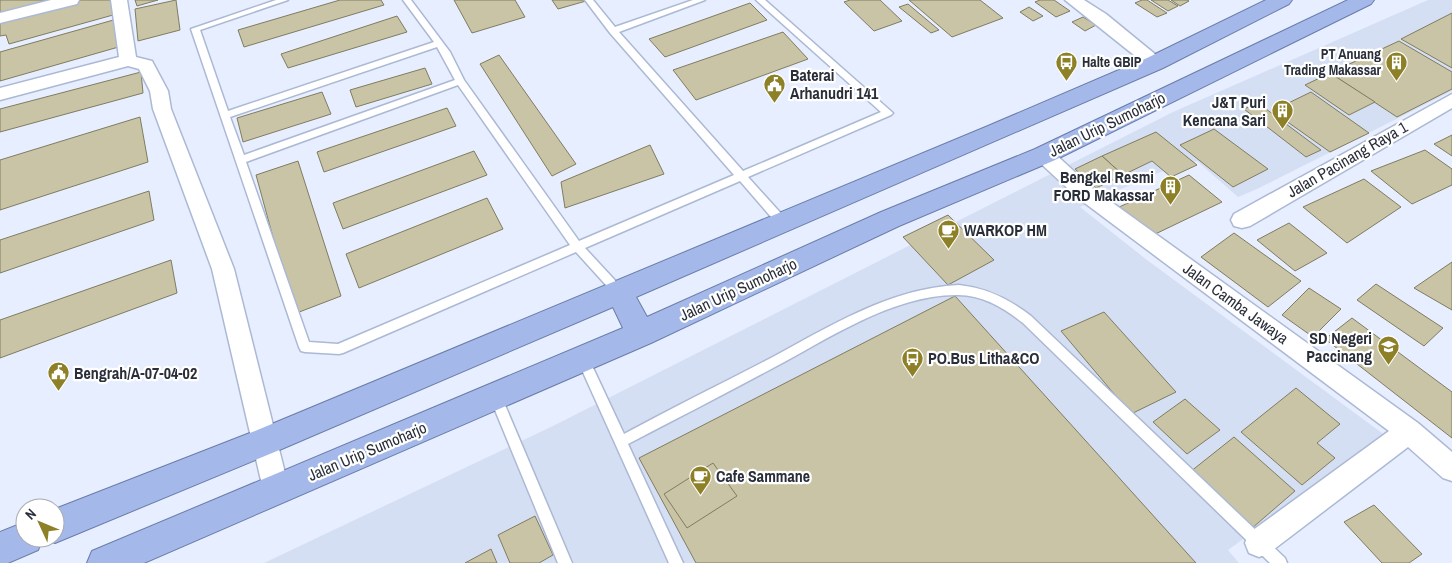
<svg xmlns="http://www.w3.org/2000/svg" width="1452" height="563" viewBox="0 0 1452 563" font-family="'Archivo Narrow',sans-serif">
	<style>
		.built { fill: #d5dff4 }
		.building { fill: #c8c4a5; stroke: #807c60 }
		.lines { fill: none; stroke-linecap: round; stroke-linejoin: round }
		.service-casing { stroke: #acb9d4; stroke-width: 3 }
		.minor-casing { stroke: #acb9d4; stroke-width: 3 }
		.trunk-casing { stroke: #6a7da9; stroke-width: 2 }
		.service { fill: #fff; fill-rule: evenodd }
		.minor { fill: #fff; fill-rule: evenodd }
		.trunk { fill: #a4b8ea; fill-rule: evenodd }
		.labels { text-anchor: middle; stroke-width: 4.5; stroke-linejoin: round; paint-order: stroke }
		.far-poi-label { font-size: 14px; font-weight: bold; fill: #292e39; stroke: #fff; text-anchor: end }
		.poi-label { font-size: 16px; font-weight: bold; fill: #292e39; stroke: #fff; text-anchor: start }
		.street-label { font-size: 16px; fill: #292e39; stroke: #fff }
	</style>
	<rect width="100%" height="100%" fill="#e6eeff"/>
	<path class="built" d="M1428,0H1452V91L1257,189L1238,197L1197,161L1165,170L1080,207L1147,260L1386,436L1228,550L1239,563H264L553,426L1173,112Z"/>
	<g class="building">
		<path d="M0,0H45V4L0,15Z"/>
		<path d="M81,0H111L113,15L9,44L6,35L0,36V21Z"/>
		<path d="M135,0H158L137,6Z"/>
		<path d="M176,0L180,30L138,41L135,9Z"/>
		<path d="M340,0H381L384,5L244,47L238,30Z"/>
		<path d="M454,0H515L525,17L472,33Z"/>
		<path d="M552,0H585L586,1L558,9Z"/>
		<path d="M850,0H880L902,21L874,31L844,2Z"/>
		<path d="M909,0H980L1003,18L952,37Z"/>
		<path d="M1040,0H1054L1070,11L1056,17L1035,2Z"/>
		<path d="M1142,0H1147L1167,13L1157,17L1135,3Z"/>
		<path d="M1151,0H1168L1178,6L1168,11Z"/>
		<path d="M1171,0H1187L1189,1L1180,6Z"/>
		<path d="M750,3L767,20L665,57L649,39Z"/>
		<path d="M908,4L939,30L931,33L899,7Z"/>
		<path d="M1029,7L1043,16L1033,21L1020,12Z"/>
		<path d="M1452,13V68L1401,39Z"/>
		<path d="M397,16L407,32L288,68L281,54Z"/>
		<path d="M1083,17L1096,25L1085,31L1072,22Z"/>
		<path d="M117,19L122,46L0,81V52Z"/>
		<path d="M783,32L808,59L696,100L673,70Z"/>
		<path d="M1399,41L1452,72V89L1397,117L1330,73Z"/>
		<path d="M499,55L576,164L552,176L480,64Z"/>
		<path d="M425,68L432,84L356,107L350,90Z"/>
		<path d="M141,72L143,93L0,132V109Z"/>
		<path d="M1330,73L1375,102L1349,115L1305,85Z"/>
		<path d="M322,92L331,114L243,142L237,118Z"/>
		<path d="M1311,92L1369,133L1330,152L1272,111Z"/>
		<path d="M1258,103L1321,150L1306,157L1244,109Z"/>
		<path d="M447,108L456,126L324,172L317,152Z"/>
		<path d="M140,117L148,162L0,210V160Z"/>
		<path d="M1214,129L1268,169L1233,187L1180,145Z"/>
		<path d="M1156,132L1197,165L1171,177L1152,161L1123,175L1102,156Z"/>
		<path d="M1452,135V156L1434,144Z"/>
		<path d="M650,145L664,174L565,208L561,182Z"/>
		<path d="M1425,150L1452,169V185L1412,204L1371,171Z"/>
		<path d="M474,151L487,175L343,229L333,203Z"/>
		<path d="M1102,156L1123,175L1096,188L1075,169Z"/>
		<path d="M298,161L341,296L294,314L256,175Z"/>
		<path d="M1189,175L1222,202L1149,237L1117,208Z"/>
		<path d="M1364,179L1401,207L1347,243L1303,207Z"/>
		<path d="M149,191L154,220L0,273V240Z"/>
		<path d="M487,198L503,229L359,288L346,254Z"/>
		<path d="M948,215L994,260L948,285L903,237Z"/>
		<path d="M1289,223L1327,253L1295,271L1257,240Z"/>
		<path d="M1234,233L1301,281L1268,307L1201,257Z"/>
		<path d="M171,260L177,293L0,358V320Z"/>
		<path d="M1452,262V310L1414,288Z"/>
		<path d="M1376,284L1443,328L1424,346L1357,300Z"/>
		<path d="M1309,288L1341,309L1313,337L1282,315Z"/>
		<path d="M955,296L1196,563H696L639,458Z"/>
		<path d="M1104,312L1176,392L1131,414L1061,331Z"/>
		<path d="M1352,318L1452,392V438L1325,339Z"/>
		<path d="M1296,388L1340,424L1317,443L1335,458L1302,485L1241,432Z"/>
		<path d="M1185,399L1220,430L1187,454L1153,422Z"/>
		<path d="M1234,437L1295,491L1251,529L1190,472Z"/>
		<path d="M713,463L737,496L687,528L664,494Z"/>
		<path d="M1374,505L1422,554L1409,563H1382L1344,522Z"/>
		<path d="M535,516L553,555L539,563H510L498,535Z"/>
		<path d="M491,549L497,563H465Z"/>
	</g>
	<g class="lines">
		<defs>
			<g id="service">
				<path d="M276,0H288L200,30L228,111L434,42L403,0H411L450,52L464,80L579,241L734,175L610,33L585,0H593L615,27L693,0H705L619,32L743,171L881,112L756,0H765L893,113L891,115L748,177L786,219L787,222L786,225H778L740,181L585,248L623,289L625,292L623,295H615L576,252L343,353L339,354L305,352L301,351L299,347L191,29ZM437,47L455,80L244,155L230,117ZM458,85L570,245L338,344L309,342L246,162Z"/>
				<path d="M959,285C987,288 1009,299 1031,316L1285,558L1287,563H1270L1023,323C1004,308 983,295 958,295C894,294 828,339 773,368C725,394 676,419 628,444L683,563H669L577,359L579,355L583,354L587,355L624,434C672,408 721,384 769,359C829,327 890,288 959,285Z"/>
				<path d="M496,392L500,394L502,398L572,563H558L490,398L492,394Z"/>
			</g>
			<g id="minor">
				<path d="M51,0H79L77,4L0,23V13Z"/>
				<path d="M111,0H127L136,57L152,61L168,91L171,109L234,269L289,489L285,498L276,502L267,498L263,489L212,269L153,109L150,91L139,69L128,66L0,100V88L119,57Z"/>
				<path d="M1065,0H1084L1106,14L1161,59L1164,63L1161,67H1149Z"/>
				<path d="M1452,94V108L1250,226L1242,228L1234,226L1231,220L1234,214Z"/>
				<path d="M1044,148L1051,150L1092,188L1418,423L1452,452V481L1443,478L1408,447L1269,553L1259,557L1249,553L1245,543L1249,533L1389,431L1078,198L1037,160L1034,155L1037,150Z"/>
			</g>
			<g id="trunk">
				<path d="M1266,0H1292L1289,4L1163,68L636,297L647,317L881,212L1035,149L1348,0H1374L1371,4L1053,161L899,226L651,343L144,563H87L92,551L623,328L613,307L277,451L67,538L55,543L44,538H55V509L255,431L988,126L1147,58Z"/>
				<path d="M25,522V538H43L38,550L8,563H0V532Z"/>
			</g>
		</defs>
		<use href="#service" class="service-casing"/>
		<use href="#minor" class="minor-casing"/>
		<use href="#trunk" class="trunk-casing"/>
		<use href="#service" class="service"/>
		<use href="#minor" class="minor"/>
		<use href="#trunk" class="trunk"/>
	</g>
	<defs>
		<symbol id="bus-pin" viewBox="-11 -11 22 30"><path d="M0 17L-7.5 6A9.5 9.5 0 1 1 7.5 6Z" fill="#8d8027" stroke="#fff"/><path d="M-5-6H5V4H4V6H2V4H-2V6H-4V4H-5ZM-3.5-4V0h7V-4ZM-3.5 1.2v1.5H-2V1.2ZM2 1.2v1.5H3.5V1.2Z" fill="#fff"/></symbol>
		<symbol id="building-pin" viewBox="-11 -11 22 30"><path d="M0 17L-7.5 6A9.5 9.5 0 1 1 7.5 6Z" fill="#8d8027" stroke="#fff"/><path d="M-4-6H4V6H1V3H-1V6H-4ZM-2.5-4.3h1.7v1.8h-1.7ZM.8-4.3h1.7v1.8H.8ZM-2.5-1h1.7V.8h-1.7ZM.8-1h1.7V.8H.8Z" fill="#fff"/></symbol>
		<symbol id="civic-pin" viewBox="-11 -11 22 30"><path d="M0 17L-7.5 6A9.5 9.5 0 1 1 7.5 6Z" fill="#8d8027" stroke="#fff"/><path d="M-.6-6.5H3V-4.5H.6V-3L4-1V1h2V6H-6V1h2V-1L-.6-3ZM-1.2 2.5V6h2.4V2.5Z" fill="#fff"/></symbol>
		<symbol id="cafe-pin" viewBox="-11 -11 22 30"><path d="M0 17L-7.5 6A9.5 9.5 0 1 1 7.5 6Z" fill="#8d8027" stroke="#fff"/><path d="M-5.5-4.5H6V0H3Q3 3.5 0 3.5H-2.5Q-5.5 3.5-5.5 0ZM3-3.2v2h1.7v-2ZM-6 4.5H4V6H-6Z" fill="#fff"/></symbol>
		<symbol id="school-pin" viewBox="-11 -11 22 30"><path d="M0 17L-7.5 6A9.5 9.5 0 1 1 7.5 6Z" fill="#8d8027" stroke="#fff"/><path d="M0-5L7-2L0 1L-7-2ZM-4 1L0 2.5L4 1V4Q0 6-4 4Z" fill="#fff"/></symbol>
	</defs>
	<g fill-rule="evenodd">
		<use href="#bus-pin" x="1054" y="50" width="25" height="34"/>
		<use href="#building-pin" x="1384" y="50" width="25" height="34"/>
		<use href="#civic-pin" x="762" y="72" width="25" height="34"/>
		<use href="#building-pin" x="1270" y="98" width="25" height="34"/>
		<use href="#building-pin" x="1158" y="174" width="25" height="34"/>
		<use href="#cafe-pin" x="936" y="218" width="25" height="34"/>
		<use href="#school-pin" x="1376" y="334" width="25" height="34"/>
		<use href="#bus-pin" x="900" y="346" width="25" height="34"/>
		<use href="#civic-pin" x="46" y="360" width="25" height="34"/>
		<use href="#cafe-pin" x="688" y="464" width="25" height="34"/>
	</g>
	<g class="labels">
		<g class="far-poi-label">
			<text x="1381" y="59">PT Anuang<tspan x="1381" dy="16">Trading Makassar</tspan></text>
			<text x="1082" y="67" text-anchor="start">Halte GBIP</text>
		</g>
		<g class="poi-label">
			<text x="790" y="81">Baterai<tspan x="790" dy="18">Arhanudri 141</tspan></text>
			<text x="1266" y="108" text-anchor="end">J&amp;T Puri<tspan x="1266" dy="18">Kencana Sari</tspan></text>
			<text x="1154" y="183" text-anchor="end">Bengkel Resmi<tspan x="1154" dy="18">FORD Makassar</tspan></text>
			<text x="964" y="236">WARKOP HM</text>
			<text x="1372" y="344" text-anchor="end">SD Negeri<tspan x="1372" dy="18">Paccinang</tspan></text>
			<text x="928" y="364">PO.Bus Litha&amp;CO</text>
			<text x="74" y="379">Bengrah/A-07-04-02</text>
			<text x="716" y="482">Cafe Sammane</text>
		</g>
		<g class="street-label">
			<text transform="translate(1107 124) rotate(-26)" y="6">Jalan Urip Sumoharjo</text>
			<text transform="translate(1347 159) rotate(-30)" y="6">Jalan Pacinang Raya 1</text>
			<text transform="translate(738 289) rotate(-25)" y="6">Jalan Urip Sumoharjo</text>
			<text transform="translate(1236 303) rotate(36)" y="6">Jalan Camba Jawaya</text>
			<text transform="translate(367 451) rotate(-23)" y="6">Jalan Urip Sumoharjo</text>
		</g>
	</g>
	<g transform="translate(40 523) rotate(314)"><circle r="24" fill="#ffffff" stroke="#a9abb0"/>
	<path d="M0-4L9 19L0 12L-9 19Z" fill="#8d8027"/>
	<text y="-8" font-size="14" font-weight="bold" text-anchor="middle" fill="#292e39">N</text>
	</g>
</svg>
